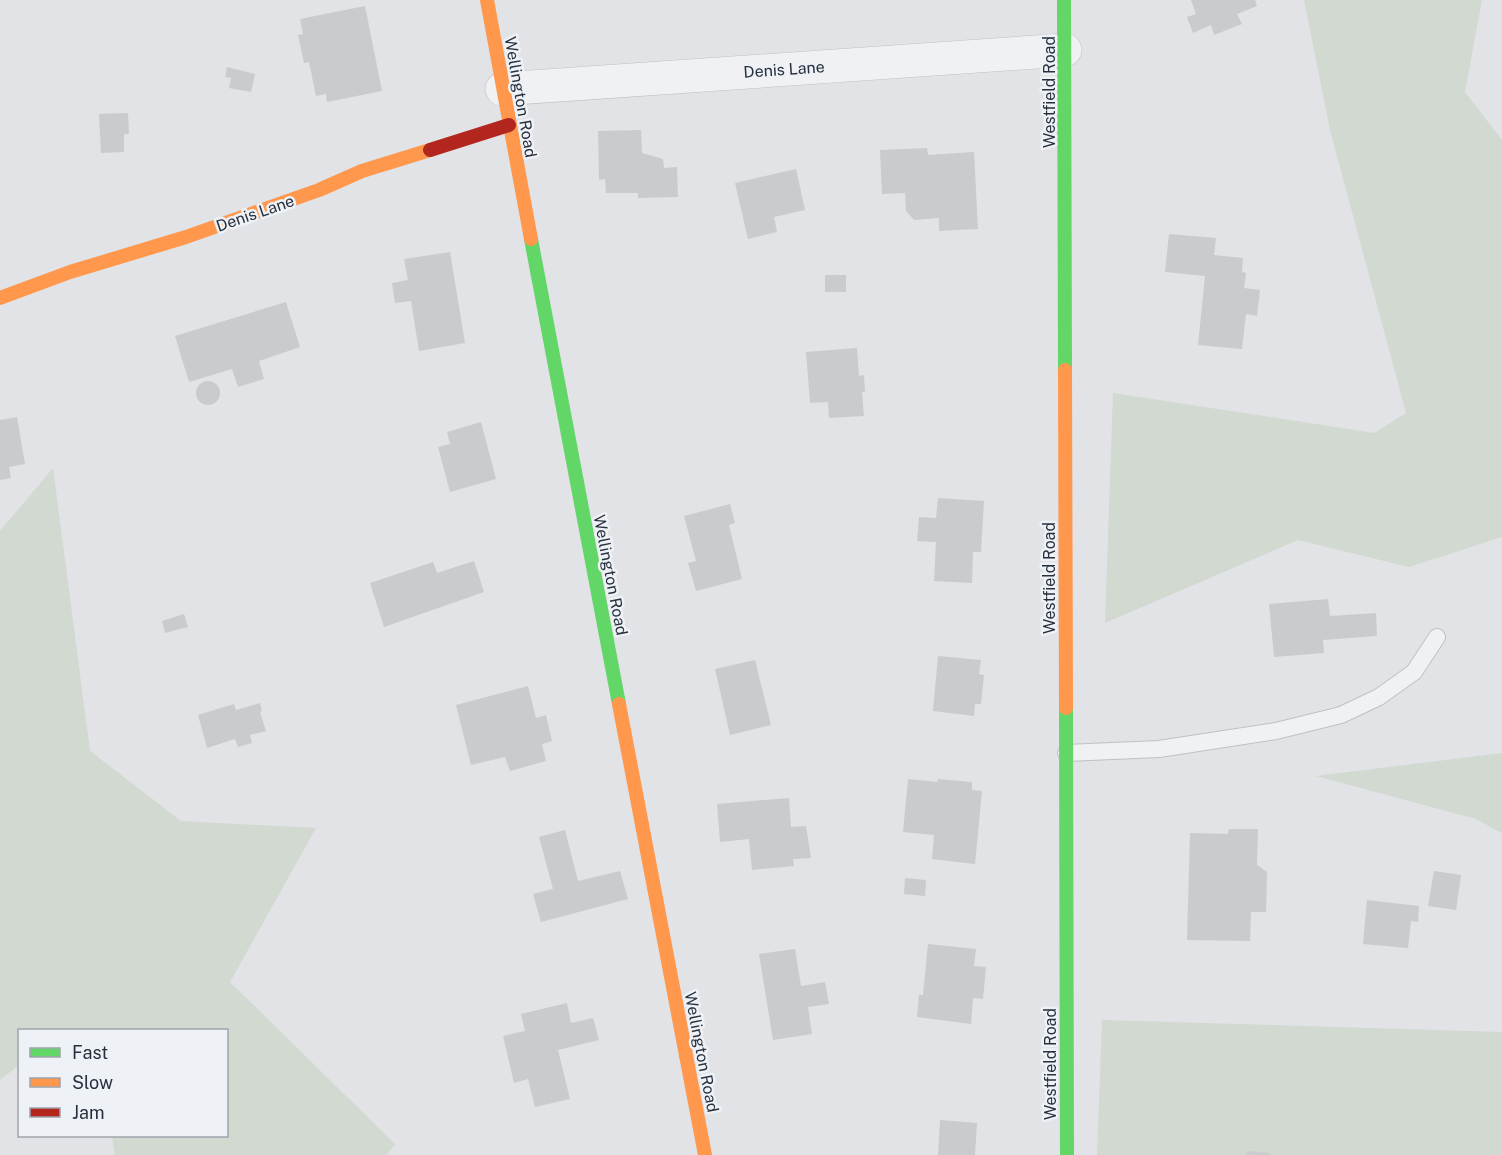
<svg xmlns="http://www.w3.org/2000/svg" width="1502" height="1155" viewBox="0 0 1502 1155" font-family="'Public Sans',sans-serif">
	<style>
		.green { fill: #d1d9d1 }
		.building { fill: #c9cbce }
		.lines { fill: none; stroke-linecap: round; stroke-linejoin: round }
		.lane-casing { stroke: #bfc1c4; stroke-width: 18 }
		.street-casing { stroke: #bfc1c4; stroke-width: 34 }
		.lane { stroke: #f0f1f2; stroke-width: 16 }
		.street { stroke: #f0f1f2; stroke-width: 33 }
		.fast { stroke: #63d668; stroke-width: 14 }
		.slow { stroke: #ff974d; stroke-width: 14 }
		.jam { stroke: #b3261e; stroke-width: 14 }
		.labels { text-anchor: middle; stroke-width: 5; stroke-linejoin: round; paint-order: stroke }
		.street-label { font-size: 16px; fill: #28303e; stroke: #eef1f5 }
	</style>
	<rect width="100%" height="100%" fill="#e1e3e6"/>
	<g class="green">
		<path d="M1304,0H1482L1465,92L1502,140V537L1409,567L1298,540L1105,623L1113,393L1374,433L1406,413L1330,130Z"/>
		<path d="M53,468L90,751L181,821L316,828L230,982L395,1144L387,1155H115L112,1136H226V1030H20L19,1065L0,1080V531Z"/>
		<path d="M1502,753V833L1476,819L1316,776Z"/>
		<path d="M1102,1020L1502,1032V1155H1097Z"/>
	</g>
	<g class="building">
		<path d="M1191,0H1255L1257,6L1237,14L1242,24L1214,35L1211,25L1193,33L1187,17L1196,14Z"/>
		<path d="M365,6L382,91L327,102L326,94L316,96L309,62L304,63L298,35L303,34L300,19Z"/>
		<path d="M227,67L255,74L251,92L229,88L231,78L225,77Z"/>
		<path d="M128,113L129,134H124V152L101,153L99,114Z"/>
		<path d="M641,130L642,153L663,159L664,168L677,167L678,197L638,198V193H606L605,179L599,180L598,131Z"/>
		<path d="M927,148L928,155L974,152L978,229L939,231V218L914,220L906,211L905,193L882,194L880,150Z"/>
		<path d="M796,169L805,210L774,217L777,232L748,239L735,183Z"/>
		<path d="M1169,234L1216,238L1214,255L1243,258L1242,272L1246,273L1244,288L1260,290L1257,316L1246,314L1242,349L1198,345L1205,276L1165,272Z"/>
		<path d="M450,252L465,343L419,351L411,301L395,303L392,283L408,280L404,259Z"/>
		<rect x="825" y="275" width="21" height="17"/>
		<path d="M286,302L300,347L259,361L264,379L238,387L232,369L189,382L175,336Z"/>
		<path d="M857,348L859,376L864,375L865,392H862L864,416L829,418L828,402L810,403L806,352Z"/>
		<circle cx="208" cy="393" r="12"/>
		<path d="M17,417L25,464L9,467L11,478L0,480V420Z"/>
		<path d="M481,422L496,479L450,492L438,447L450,444L447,432Z"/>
		<path d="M938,498L984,501L981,552H973L972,583L934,581L936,542L917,541L919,517L936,518Z"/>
		<path d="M730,504L735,523L729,525L742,579L696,591L688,563L696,561L684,516Z"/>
		<path d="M474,561L484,592L384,627L370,583L433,562L437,573Z"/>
		<path d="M1328,599L1330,616L1376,613L1377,636L1323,640L1324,653L1274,657L1269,604Z"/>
		<path d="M184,614L188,627L165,633L162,621Z"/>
		<path d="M938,656L981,660L979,674L984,675L981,704H975L974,716L933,711Z"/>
		<path d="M755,660L771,725L730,735L715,669Z"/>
		<path d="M528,686L536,718L546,715L552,741L542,744L546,761L510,771L505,757L471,765L456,705Z"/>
		<path d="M260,703L262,711L260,712L266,731L250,735L252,743L238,747L235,739L207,748L198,715L234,704L236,710Z"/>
		<path d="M908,779L937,782L938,779L972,782V790L982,791L975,864L932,859L934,835L903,832Z"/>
		<path d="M789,798L791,827L806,826L811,858L793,859L794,866L752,870L749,839L720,842L717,804Z"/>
		<path d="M1229,829H1258L1257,865L1267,872L1266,912H1251L1250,941L1187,940L1190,833L1228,834Z"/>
		<path d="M565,830L578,881L620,871L628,899L541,922L533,894L553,889L539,837Z"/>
		<path d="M1434,871L1461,875L1456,910L1428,906Z"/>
		<path d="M905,878L926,880L925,896L904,894Z"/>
		<path d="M1367,900L1419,906L1418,922L1411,921L1408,948L1363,944Z"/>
		<path d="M928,944L976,949L974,966L986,967L983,999L973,998L971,1024L917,1017L919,995H923Z"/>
		<path d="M795,949L801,986L825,982L829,1004L808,1007L812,1034L773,1040L759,954Z"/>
		<path d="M567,1003L571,1023L593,1018L599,1040L558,1050L570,1099L535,1107L528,1079L514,1083L503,1036L525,1031L521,1014Z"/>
		<path d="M940,1120L977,1123L975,1155H938Z"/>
		<path d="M1247,1151L1270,1153L1269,1155H1246Z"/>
	</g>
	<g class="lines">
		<defs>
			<path id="lane" d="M1066,753L1159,749L1276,731L1341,715L1379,697L1414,672L1437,637"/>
			<path id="street" d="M502,89L1065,50"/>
		</defs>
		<use href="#lane" class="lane-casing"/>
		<use href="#street" class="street-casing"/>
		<use href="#lane" class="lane"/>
		<use href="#street" class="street"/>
		<g class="fast">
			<path d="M1064,0L1065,370"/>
			<path d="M531,239L619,704"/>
			<path d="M1066,708L1067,1155"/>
		</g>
		<g class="slow">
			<path d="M487,0L531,239"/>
			<path d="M0,298L70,272L186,237L319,190L362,171L430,150"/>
			<path d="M1065,370L1066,708"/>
			<path d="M619,704L705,1155"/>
		</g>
		<path class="jam" d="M430,150L509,125"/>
	</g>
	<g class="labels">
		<g class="street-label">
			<text transform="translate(784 69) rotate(-4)" y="6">Denis Lane</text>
			<text transform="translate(1049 92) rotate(-90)" y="6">Westfield Road</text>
			<text transform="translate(521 97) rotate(80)" y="6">Wellington Road</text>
			<text transform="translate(255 213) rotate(-19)" y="6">Denis Lane</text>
			<text transform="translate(611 575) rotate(79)" y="6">Wellington Road</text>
			<text transform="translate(1049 578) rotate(-90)" y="6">Westfield Road</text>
			<text transform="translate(702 1052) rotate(79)" y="6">Wellington Road</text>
			<text transform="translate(1050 1064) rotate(-90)" y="6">Westfield Road</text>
		</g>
	</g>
	<rect x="18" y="1029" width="210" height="108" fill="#eef1f5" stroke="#9fa4ac" stroke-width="1.5"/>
	<rect x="30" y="1048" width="30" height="9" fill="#63d668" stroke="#9fa4ac" stroke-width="1.5"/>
	<text x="72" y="1059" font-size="18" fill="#28303e">Fast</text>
	<rect x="30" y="1078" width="30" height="9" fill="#ff974d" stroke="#9fa4ac" stroke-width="1.5"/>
	<text x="72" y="1089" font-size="18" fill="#28303e">Slow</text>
	<rect x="30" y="1108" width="30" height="9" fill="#b3261e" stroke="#9fa4ac" stroke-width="1.5"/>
	<text x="72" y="1119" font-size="18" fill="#28303e">Jam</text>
</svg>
